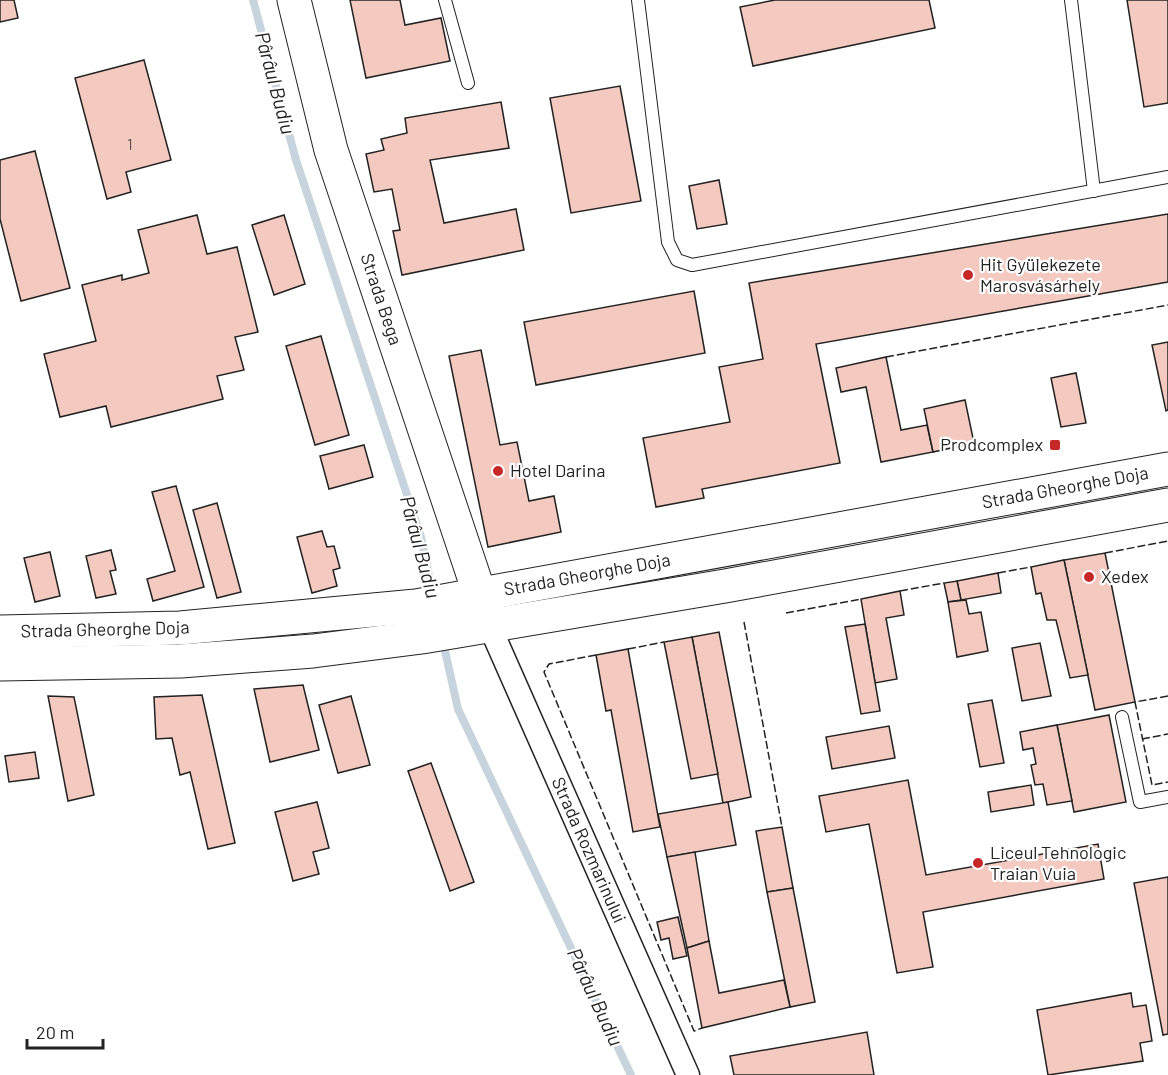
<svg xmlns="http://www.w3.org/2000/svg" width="1168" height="1075" viewBox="0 0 1168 1075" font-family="Barlow,sans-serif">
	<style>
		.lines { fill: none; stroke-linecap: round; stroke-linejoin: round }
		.stream { stroke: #c7d3dd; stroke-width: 8 }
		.building { fill: #f3c9c0; stroke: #222; stroke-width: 1.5 }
		.service-casing { stroke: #222; stroke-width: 14 }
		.minor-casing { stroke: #222; stroke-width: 25 }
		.secondary-casing { stroke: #222; stroke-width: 35 }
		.primary-casing { stroke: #222; stroke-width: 35 }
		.service { stroke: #fff; stroke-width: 12 }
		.minor { stroke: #fff; stroke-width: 22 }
		.secondary { stroke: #fff; stroke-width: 33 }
		.primary { stroke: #fff; stroke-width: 33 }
		.fence { stroke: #222; stroke-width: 1.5; stroke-dasharray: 8 3; stroke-linecap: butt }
		.poi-dot { fill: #c62828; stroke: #fff; stroke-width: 2 }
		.labels { text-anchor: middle; stroke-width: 4.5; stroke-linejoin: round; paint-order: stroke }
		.number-label { font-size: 15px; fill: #564c4a }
		.poi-label { font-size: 18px; fill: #222; stroke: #fff; text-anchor: start }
		.street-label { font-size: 18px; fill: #222; stroke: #fff }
		.water-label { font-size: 20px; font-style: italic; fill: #222; stroke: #fff }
	</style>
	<rect width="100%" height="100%" fill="#fff"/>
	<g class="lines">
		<g class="stream">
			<path d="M253,0L296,160L421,537L433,595"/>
			<path d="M443,642L458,709L631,1075"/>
		</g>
	</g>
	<g class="building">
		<path d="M0,0H14L18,18L0,22Z"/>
		<path d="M350,0H400L405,25L441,18L450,61L366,78Z"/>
		<path d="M775,0H929L935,28L753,66L740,7Z"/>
		<path d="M1127,0H1168V103L1144,107Z"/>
		<path d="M144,60L171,160L126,172L131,192L107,199L75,78Z"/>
		<path d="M620,86L641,201L571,213L550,98Z"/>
		<path d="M501,102L509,148L430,160L444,223L516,209L524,250L402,275L393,231L400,230L392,189L374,192L366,154L384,150L381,139L407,133L405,118Z"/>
		<path d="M35,151L70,288L21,301L0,219V160Z"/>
		<path d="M719,180L727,224L697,229L689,186Z"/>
		<path d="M1168,214V282L816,344L840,463L702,489L704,498L656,507L643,438L730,422L719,367L763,359L749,283Z"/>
		<path d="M197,215L207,254L237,247L258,332L235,337L244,370L217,376L223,399L111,427L106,406L60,417L44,354L96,341L82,285L122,275V280L149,273L138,230Z"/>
		<path d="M284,215L305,284L274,295L252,225Z"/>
		<path d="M694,291L705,353L536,385L524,322Z"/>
		<path d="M321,336L349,435L315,445L286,346Z"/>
		<path d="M1168,342V410L1166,411L1152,345Z"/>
		<path d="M481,350L500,445L517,442L529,501L554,496L561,532L488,547L449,356Z"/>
		<path d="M886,357L901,430L927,425L933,452L881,462L866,387L841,392L836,368Z"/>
		<path d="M1076,373L1086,423L1061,427L1051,378Z"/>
		<path d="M965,400L974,443L933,452L924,409Z"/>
		<path d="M364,445L373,477L329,489L320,456Z"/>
		<path d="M176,486L204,587L153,601L147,579L175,571L152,492Z"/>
		<path d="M217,503L241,592L217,598L193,510Z"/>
		<path d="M322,531L327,547L334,546L340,568L333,570L337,586L312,593L297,537Z"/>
		<path d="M111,550L116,570L110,571L116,594L96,598L86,556Z"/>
		<path d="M50,552L60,596L35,602L24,558Z"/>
		<path d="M1105,553L1135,702L1095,710L1064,560Z"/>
		<path d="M1064,560L1088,675L1070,678L1056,620H1047L1041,593L1036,594L1031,567Z"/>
		<path d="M998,573L1001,593L961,600L957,581Z"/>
		<path d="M957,581L961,600L948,602L944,583Z"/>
		<path d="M900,591L904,615L886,618L897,679L875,683L861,599Z"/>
		<path d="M966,600L969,614L981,612L988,651L957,657L948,602Z"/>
		<path d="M865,624L880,711L861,714L845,627Z"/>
		<path d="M719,632L751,797L723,803L692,637Z"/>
		<path d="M692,637L718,774L691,779L664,642Z"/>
		<path d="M1040,643L1051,696L1022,701L1012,648Z"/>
		<path d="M628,649L660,827L633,832L611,710L606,711L596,655Z"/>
		<path d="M303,685L319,750L270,762L254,689Z"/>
		<path d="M202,695L235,843L208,849L190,772L180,775L172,738L156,739L154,697Z"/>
		<path d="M48,696L74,697L94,795L68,801Z"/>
		<path d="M351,696L370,765L338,773L319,705Z"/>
		<path d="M992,700L1004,763L980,767L968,704Z"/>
		<path d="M1109,715L1126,802L1074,812L1057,725Z"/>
		<path d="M1057,725L1072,801L1047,805L1043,784L1035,785L1031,765L1036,764L1033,748L1023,750L1020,732Z"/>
		<path d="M889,726L895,758L832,769L826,737Z"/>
		<path d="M35,752L39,778L9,782L5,756Z"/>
		<path d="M431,763L474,882L450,891L408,771Z"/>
		<path d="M908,780L926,875L1098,844L1104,879L923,912L933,967L897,973L869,824L826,832L819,796Z"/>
		<path d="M1031,785L1034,805L991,812L988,792Z"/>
		<path d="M317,802L329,848L313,852L319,874L293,881L275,812Z"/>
		<path d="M728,802L736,845L667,857L658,814Z"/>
		<path d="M782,827L793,888L767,892L756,831Z"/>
		<path d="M695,852L709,941L687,948L667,857Z"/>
		<path d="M1168,877V1034L1163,1035L1134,883Z"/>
		<path d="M793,888L815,1002L790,1007L767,892Z"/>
		<path d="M678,917L687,956L673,959L669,938L661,940L657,922Z"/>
		<path d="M709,941L719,993L784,980L790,1007L702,1028L687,948Z"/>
		<path d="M1131,993L1133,1007L1146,1005L1152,1041L1140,1043L1143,1061L1048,1075L1037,1010Z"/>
		<path d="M867,1032L874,1075H734L730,1056Z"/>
	</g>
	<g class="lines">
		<defs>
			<g id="service">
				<path d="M445,0L468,83"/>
				<path d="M638,0L668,242L677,260L692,265L1168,177"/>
				<path d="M1071,0L1094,191"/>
				<path d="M1122,717L1140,802L1168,797"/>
			</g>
			<g id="minor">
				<path id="s1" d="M490,627L688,1075"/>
			</g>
			<g id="secondary">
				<path id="s2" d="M294,0L331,150L489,622"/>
			</g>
			<g id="primary">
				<path id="s3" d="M0,632L180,628L416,606L1168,469"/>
				<path d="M0,664L181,661L313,651L422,637L725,586L1168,505"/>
			</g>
		</defs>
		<use href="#service" class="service-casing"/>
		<use href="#minor" class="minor-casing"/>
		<use href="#secondary" class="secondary-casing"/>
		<use href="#primary" class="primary-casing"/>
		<use href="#service" class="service"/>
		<use href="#minor" class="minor"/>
		<use href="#secondary" class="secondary"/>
		<use href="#primary" class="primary"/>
		<g class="fence">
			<path d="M886,357L1168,305"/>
			<path d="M1105,553L1168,541"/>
			<path d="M998,573L1031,567"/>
			<path d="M900,591L944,583"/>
			<path d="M786,613L861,599"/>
			<path d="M744,622L782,827"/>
			<path d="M628,649L664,642"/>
			<path d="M596,655L549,664L544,672L694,1031L702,1028"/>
			<path d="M1168,696L1135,702L1152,785L1168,782"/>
			<path d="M1142,739L1168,734"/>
		</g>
	</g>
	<g class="poi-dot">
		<circle cx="968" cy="275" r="6"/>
		<rect x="1049" y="439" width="12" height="12" rx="3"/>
		<circle cx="498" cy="471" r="6"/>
		<circle cx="1089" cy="577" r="6"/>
		<circle cx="978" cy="863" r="6"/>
	</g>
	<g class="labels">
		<g class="number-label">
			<text x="130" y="150">1</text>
		</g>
		<g class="poi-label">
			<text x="980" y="271">Hit Gyülekezete<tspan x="980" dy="21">Marosvásárhely</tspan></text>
			<text x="1043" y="451" text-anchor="end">Prodcomplex</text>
			<text x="510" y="477">Hotel Darina</text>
			<text x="1101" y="583">Xedex</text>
			<text x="990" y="859">Liceul Tehnologic<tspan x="990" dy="21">Traian Vuia</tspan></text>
		</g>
		<g class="street-label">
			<text dy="6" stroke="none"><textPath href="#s2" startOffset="312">Strada Bega</textPath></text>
			<text dy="6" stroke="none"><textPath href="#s3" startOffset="1077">Strada Gheorghe Doja</textPath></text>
			<text dy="6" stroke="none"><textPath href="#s3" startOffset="591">Strada Gheorghe Doja</textPath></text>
			<text dy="6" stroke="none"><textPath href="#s3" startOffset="105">Strada Gheorghe Doja</textPath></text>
			<text dy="6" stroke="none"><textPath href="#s1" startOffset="244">Strada Rozmarinului</textPath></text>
		</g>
		<g class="water-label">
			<text transform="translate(275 83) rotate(75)" y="7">Pârâul Budiu</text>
			<text transform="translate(420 547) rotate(75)" y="7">Pârâul Budiu</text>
			<text transform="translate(595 997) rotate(65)" y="7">Pârâul Budiu</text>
		</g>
	</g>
	<path d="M27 1039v9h76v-9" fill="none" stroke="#222222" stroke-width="3"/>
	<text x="36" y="1039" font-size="18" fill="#222222" stroke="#ffffff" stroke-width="4.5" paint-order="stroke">20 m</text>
</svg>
